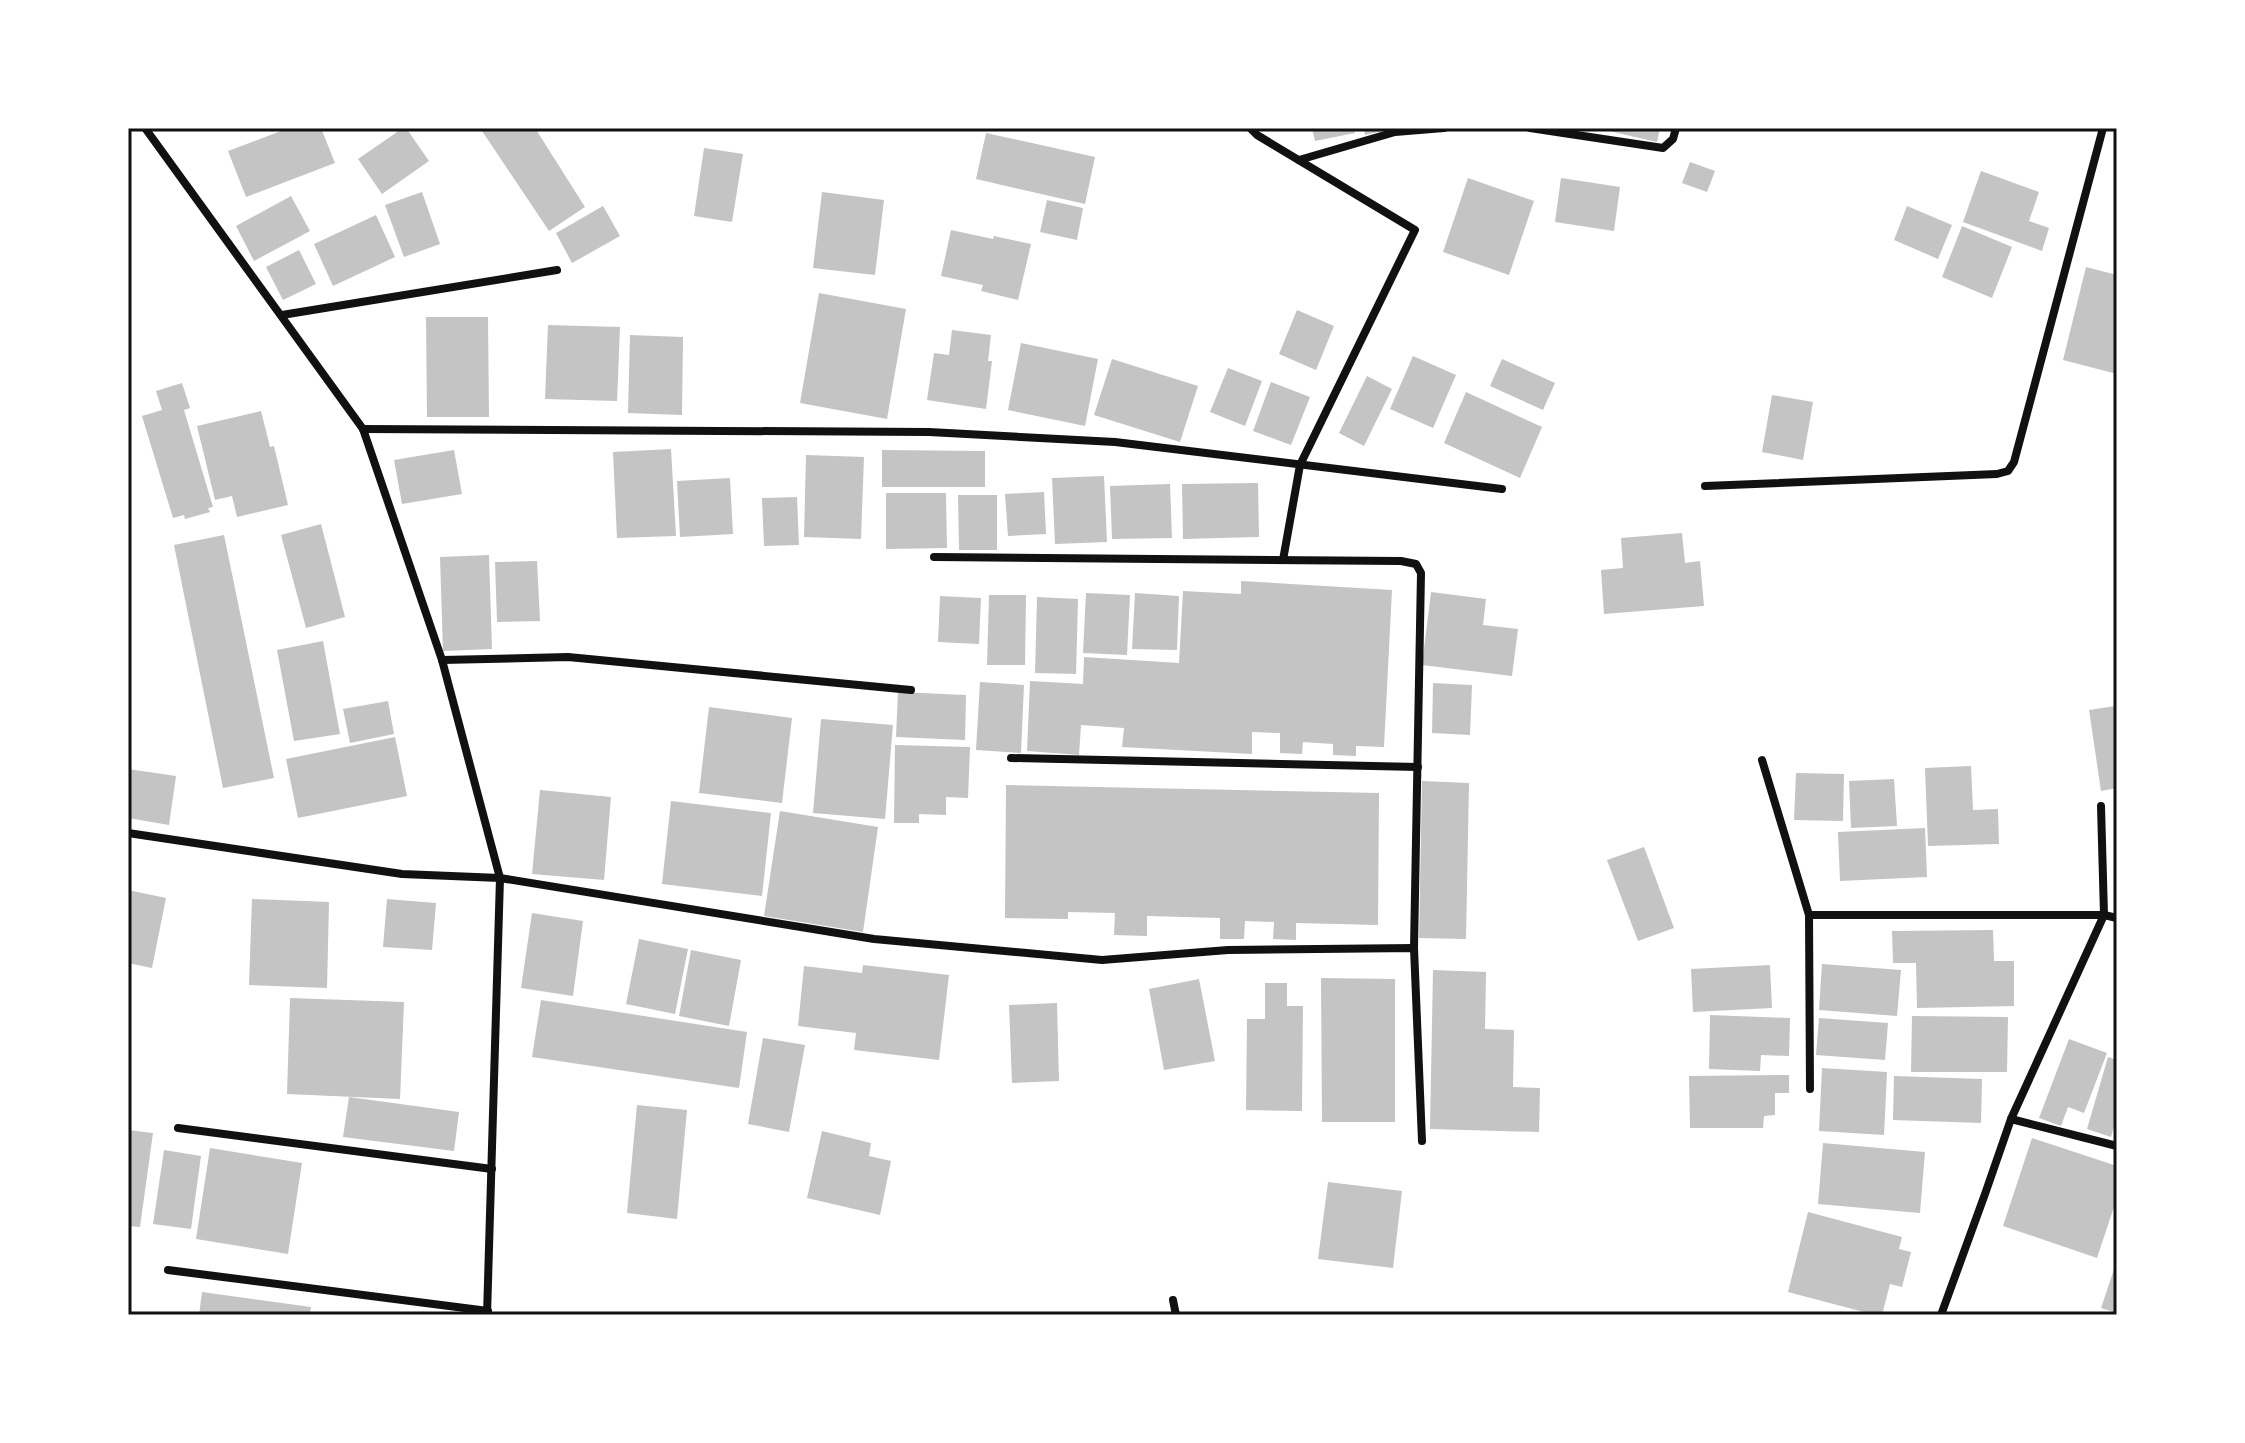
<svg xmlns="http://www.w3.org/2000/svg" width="2245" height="1443" viewBox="0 0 2245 1443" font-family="'Sofia Sans Condensed',sans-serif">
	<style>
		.building { fill: #c4c4c4 }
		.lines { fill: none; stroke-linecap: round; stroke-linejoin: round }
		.minor { stroke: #111; stroke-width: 8 }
		.neatline { fill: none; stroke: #111; stroke-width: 3 }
	</style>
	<rect width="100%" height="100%" fill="#fff"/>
	<g class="building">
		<path d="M289,128H321L335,163L246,197L228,151Z"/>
		<path d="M403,128H406L429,161L382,194L358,159Z"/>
		<path d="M480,128H535L585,207L549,231Z"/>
		<path d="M1312,128H1354L1355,133L1315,141Z"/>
		<path d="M1364,128H1391V129L1365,135Z"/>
		<path d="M1596,128H1660L1657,142Z"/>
		<path d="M986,133L1095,157L1085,204L976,179Z"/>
		<path d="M704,148L743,154L732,222L694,216Z"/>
		<path d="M1690,162L1715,171L1707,192L1682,183Z"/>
		<path d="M1981,171L2039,192L2029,221L2049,228L2042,251L1963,222Z"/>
		<path d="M1468,178L1534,201L1509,275L1443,252Z"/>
		<path d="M1561,178L1620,187L1614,231L1555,222Z"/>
		<path d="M422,192L440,244L404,257L385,205Z"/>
		<path d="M822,192L884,200L875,275L813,268Z"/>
		<path d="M291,196L310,231L254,261L236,226Z"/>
		<path d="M1047,200L1083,208L1077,240L1040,232Z"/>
		<path d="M603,206L620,236L572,263L556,233Z"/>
		<path d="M1907,206L1952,225L1938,259L1894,240Z"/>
		<path d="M376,215L395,257L333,286L314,244Z"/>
		<path d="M1962,226L2012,247L1992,298L1942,277Z"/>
		<path d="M951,230L993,239L994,236L1031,244L1018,300L981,291L983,285L941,276Z"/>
		<path d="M299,250L316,284L283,300L266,267Z"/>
		<path d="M2086,267L2117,275V374L2063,360Z"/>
		<path d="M819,293L906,309L887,419L800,403Z"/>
		<path d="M1297,310L1334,326L1316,370L1279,354Z"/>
		<path d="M426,317H488L489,417H427Z"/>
		<path d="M548,325L620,327L617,401L545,399Z"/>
		<path d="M952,330L991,335L988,361H992L986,409L927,400L934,353L949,355Z"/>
		<path d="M630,335L683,337L682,415L628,413Z"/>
		<path d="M1021,343L1098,359L1085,426L1008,410Z"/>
		<path d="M1413,356L1456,375L1433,428L1390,409Z"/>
		<path d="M1112,359L1198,386L1180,442L1094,415Z"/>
		<path d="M1502,359L1555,383L1543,410L1490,386Z"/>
		<path d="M1228,368L1262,381L1245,426L1210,412Z"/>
		<path d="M1367,376L1392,389L1364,446L1339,433Z"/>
		<path d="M1271,382L1310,397L1291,445L1253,431Z"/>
		<path d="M182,383L190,408L184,410L213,507L208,508L210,512L185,519L184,515L173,518L142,416L162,410L156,391Z"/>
		<path d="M1466,392L1542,427L1520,478L1444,443Z"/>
		<path d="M1772,395L1813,402L1803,460L1762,452Z"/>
		<path d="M261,411L270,447L274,446L288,505L237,517L232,496L215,500L197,426Z"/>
		<path d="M671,449L676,536L617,538L613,452Z"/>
		<path d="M454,450L462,494L402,504L394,460Z"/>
		<path d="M882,450L985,451V487H882Z"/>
		<path d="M806,455L864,457L861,539L804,537Z"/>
		<path d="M1104,476L1107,542L1055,544L1052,478Z"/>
		<path d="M730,478L733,534L680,537L677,481Z"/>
		<path d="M1258,483L1259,537L1183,539L1182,484Z"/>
		<path d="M1170,484L1172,538L1112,539L1110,486Z"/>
		<path d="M1044,492L1046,534L1008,536L1005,494Z"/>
		<path d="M886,493H946L947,548L886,549Z"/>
		<path d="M958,495H997V550H959Z"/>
		<path d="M797,497L799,545L764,546L762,498Z"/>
		<path d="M321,524L345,617L306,628L281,535Z"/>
		<path d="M1682,533L1685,563L1700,561L1704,606L1604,614L1601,570L1623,568L1621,538Z"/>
		<path d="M224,535L274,778L223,788L174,545Z"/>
		<path d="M489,555L492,649L443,651L440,557Z"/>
		<path d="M537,561L540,621L497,622L495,562Z"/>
		<path d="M1241,581L1392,590L1384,747L1356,746V756L1333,755V744L1303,742L1302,754L1280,753V733L1252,732V754L1122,747L1124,728L1081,725L1079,755L1027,751L1030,681L1083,684L1084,657L1179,663L1183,591L1241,594Z"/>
		<path d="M1431,592L1486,599L1483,625L1518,629L1512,676L1422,665Z"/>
		<path d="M1086,593L1130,595L1127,655L1083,653Z"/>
		<path d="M1135,593L1179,596L1177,650L1132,649Z"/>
		<path d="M989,595H1026L1025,665H987Z"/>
		<path d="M940,596L981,598L979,644L938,642Z"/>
		<path d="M1037,597L1078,599L1076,674L1035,673Z"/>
		<path d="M323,641L340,734L294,741L277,650Z"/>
		<path d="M980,682L1024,685L1021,753L976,750Z"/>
		<path d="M1433,683L1472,685L1470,735L1432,733Z"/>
		<path d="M898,692L966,695L965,740L896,737Z"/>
		<path d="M388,701L394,734L350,743L343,709Z"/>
		<path d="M2115,706L2117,788L2101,791L2089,710Z"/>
		<path d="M709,707L792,718L782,803L699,793Z"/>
		<path d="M821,719L893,725L885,819L813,813Z"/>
		<path d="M395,737L407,796L298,818L286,759Z"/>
		<path d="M895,745L970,747L968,798L946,797V815L919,814V823H894Z"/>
		<path d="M1971,766L1973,810L1998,809L1999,844L1928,846L1925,768Z"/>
		<path d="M128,769L176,776L169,825L128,818Z"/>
		<path d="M1796,773L1844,774L1843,821L1794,820Z"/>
		<path d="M1894,779L1897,826L1851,828L1849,781Z"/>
		<path d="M1422,781L1469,783L1466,939L1419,938Z"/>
		<path d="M1006,785L1379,793L1378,925L1296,923V940L1273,939L1274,922L1245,921L1244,939H1220V918L1147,916V936L1114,935L1115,913L1068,912V919L1005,918Z"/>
		<path d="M540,790L611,797L604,880L532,874Z"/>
		<path d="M671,801L771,813L762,896L662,884Z"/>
		<path d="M780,811L878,827L863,932L764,916Z"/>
		<path d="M1925,828L1927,877L1840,881L1838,832Z"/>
		<path d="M1644,847L1674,928L1638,941L1607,860Z"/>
		<path d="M128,890L166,898L152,968L128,963Z"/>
		<path d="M252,899L329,902L327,988L249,985Z"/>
		<path d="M387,899L436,903L432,950L383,947Z"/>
		<path d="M532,913L583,921L573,996L521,988Z"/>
		<path d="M1993,930L1994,961H2014V1006L1917,1008L1916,963H1893L1892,931Z"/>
		<path d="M639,939L688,949L675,1014L626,1004Z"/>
		<path d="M691,950L741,960L729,1026L679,1016Z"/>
		<path d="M1822,964L1901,970L1897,1016L1819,1010Z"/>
		<path d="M863,965L949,975L939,1060L854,1050L856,1033L798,1026L804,966L862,973Z"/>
		<path d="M1770,965L1772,1008L1693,1012L1691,969Z"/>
		<path d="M1433,970L1486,972L1485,1029L1514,1030L1513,1087L1540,1088L1539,1132L1430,1129Z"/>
		<path d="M1321,978L1395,979V1122H1322Z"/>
		<path d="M1199,979L1215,1061L1164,1070L1149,989Z"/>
		<path d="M1265,983H1287V1006H1303L1302,1111L1246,1110L1247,1019H1265Z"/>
		<path d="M290,998L404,1002L400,1099L287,1094Z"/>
		<path d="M541,1000L747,1032L739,1088L532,1057Z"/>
		<path d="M1057,1003L1059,1081L1012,1083L1009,1005Z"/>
		<path d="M1710,1015L1790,1018L1789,1056L1761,1055L1760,1071L1709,1069Z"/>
		<path d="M1912,1016L2008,1017L2007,1072H1911Z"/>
		<path d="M1819,1018L1888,1023L1885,1060L1816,1055Z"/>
		<path d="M763,1038L805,1045L789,1132L748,1124Z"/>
		<path d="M2069,1039L2107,1053L2084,1113L2068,1107L2061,1126L2039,1118Z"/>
		<path d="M2108,1057L2117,1060V1115L2111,1137L2087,1129Z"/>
		<path d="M1822,1068L1887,1072L1884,1135L1819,1131Z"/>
		<path d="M1789,1075V1093H1775V1115L1764,1116L1763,1128H1690L1689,1076Z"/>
		<path d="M1894,1076L1982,1079L1981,1123L1893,1120Z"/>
		<path d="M349,1097L459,1112L454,1151L343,1137Z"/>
		<path d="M637,1105L687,1110L677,1219L627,1213Z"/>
		<path d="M128,1130L153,1133L140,1227L128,1226Z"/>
		<path d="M822,1131L871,1143L869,1156L891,1161L880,1215L807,1198Z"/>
		<path d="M2032,1138L2117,1166V1198L2097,1258L2003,1226Z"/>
		<path d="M1823,1143L1925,1152L1920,1213L1818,1204Z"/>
		<path d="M210,1148L302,1163L288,1254L196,1239Z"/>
		<path d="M164,1150L201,1156L191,1229L153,1224Z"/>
		<path d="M1328,1182L1402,1191L1393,1268L1318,1259Z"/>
		<path d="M1808,1212L1902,1237L1899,1249L1911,1252L1902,1287L1890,1284L1882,1315H1875L1788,1292Z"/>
		<path d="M2117,1260V1313L2101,1308Z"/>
		<path d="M202,1292L311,1307L310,1315H199Z"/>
	</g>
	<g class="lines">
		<g class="minor">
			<path d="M145,128L363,429L442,660L500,878L487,1315"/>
			<path d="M1250,128L1257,135L1415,230L1300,465L1283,560"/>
			<path d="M1530,128L1663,148L1673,139L1676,128"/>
			<path d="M1299,160L1395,132L1444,128"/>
			<path d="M282,315L557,270"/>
			<path d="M363,429L929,432L1115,442L1502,489"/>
			<path d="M1705,486L1997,474L2008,471L2014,462L2103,128"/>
			<path d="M934,557L1401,561L1416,564L1421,573L1414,948"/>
			<path d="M442,660L568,657L911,690"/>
			<path d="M1011,758L1418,767"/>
			<path d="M1762,760L1809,915L1810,1089"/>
			<path d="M128,833L402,874L500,878L874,939L1102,960L1228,950L1414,948L1422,1141"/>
			<path d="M1809,915H2104L2117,918"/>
			<path d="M2011,1119L2117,1146"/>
			<path d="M178,1128L492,1169"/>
			<path d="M168,1270L488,1311"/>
			<path d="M1173,1300L1176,1315"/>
			<path d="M1941,1315L1985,1194L2011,1119L2104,915L2101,806"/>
		</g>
	</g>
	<rect width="2245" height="1443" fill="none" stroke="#ffffff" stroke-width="260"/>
	<rect x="130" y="130" width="1985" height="1183" class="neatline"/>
</svg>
